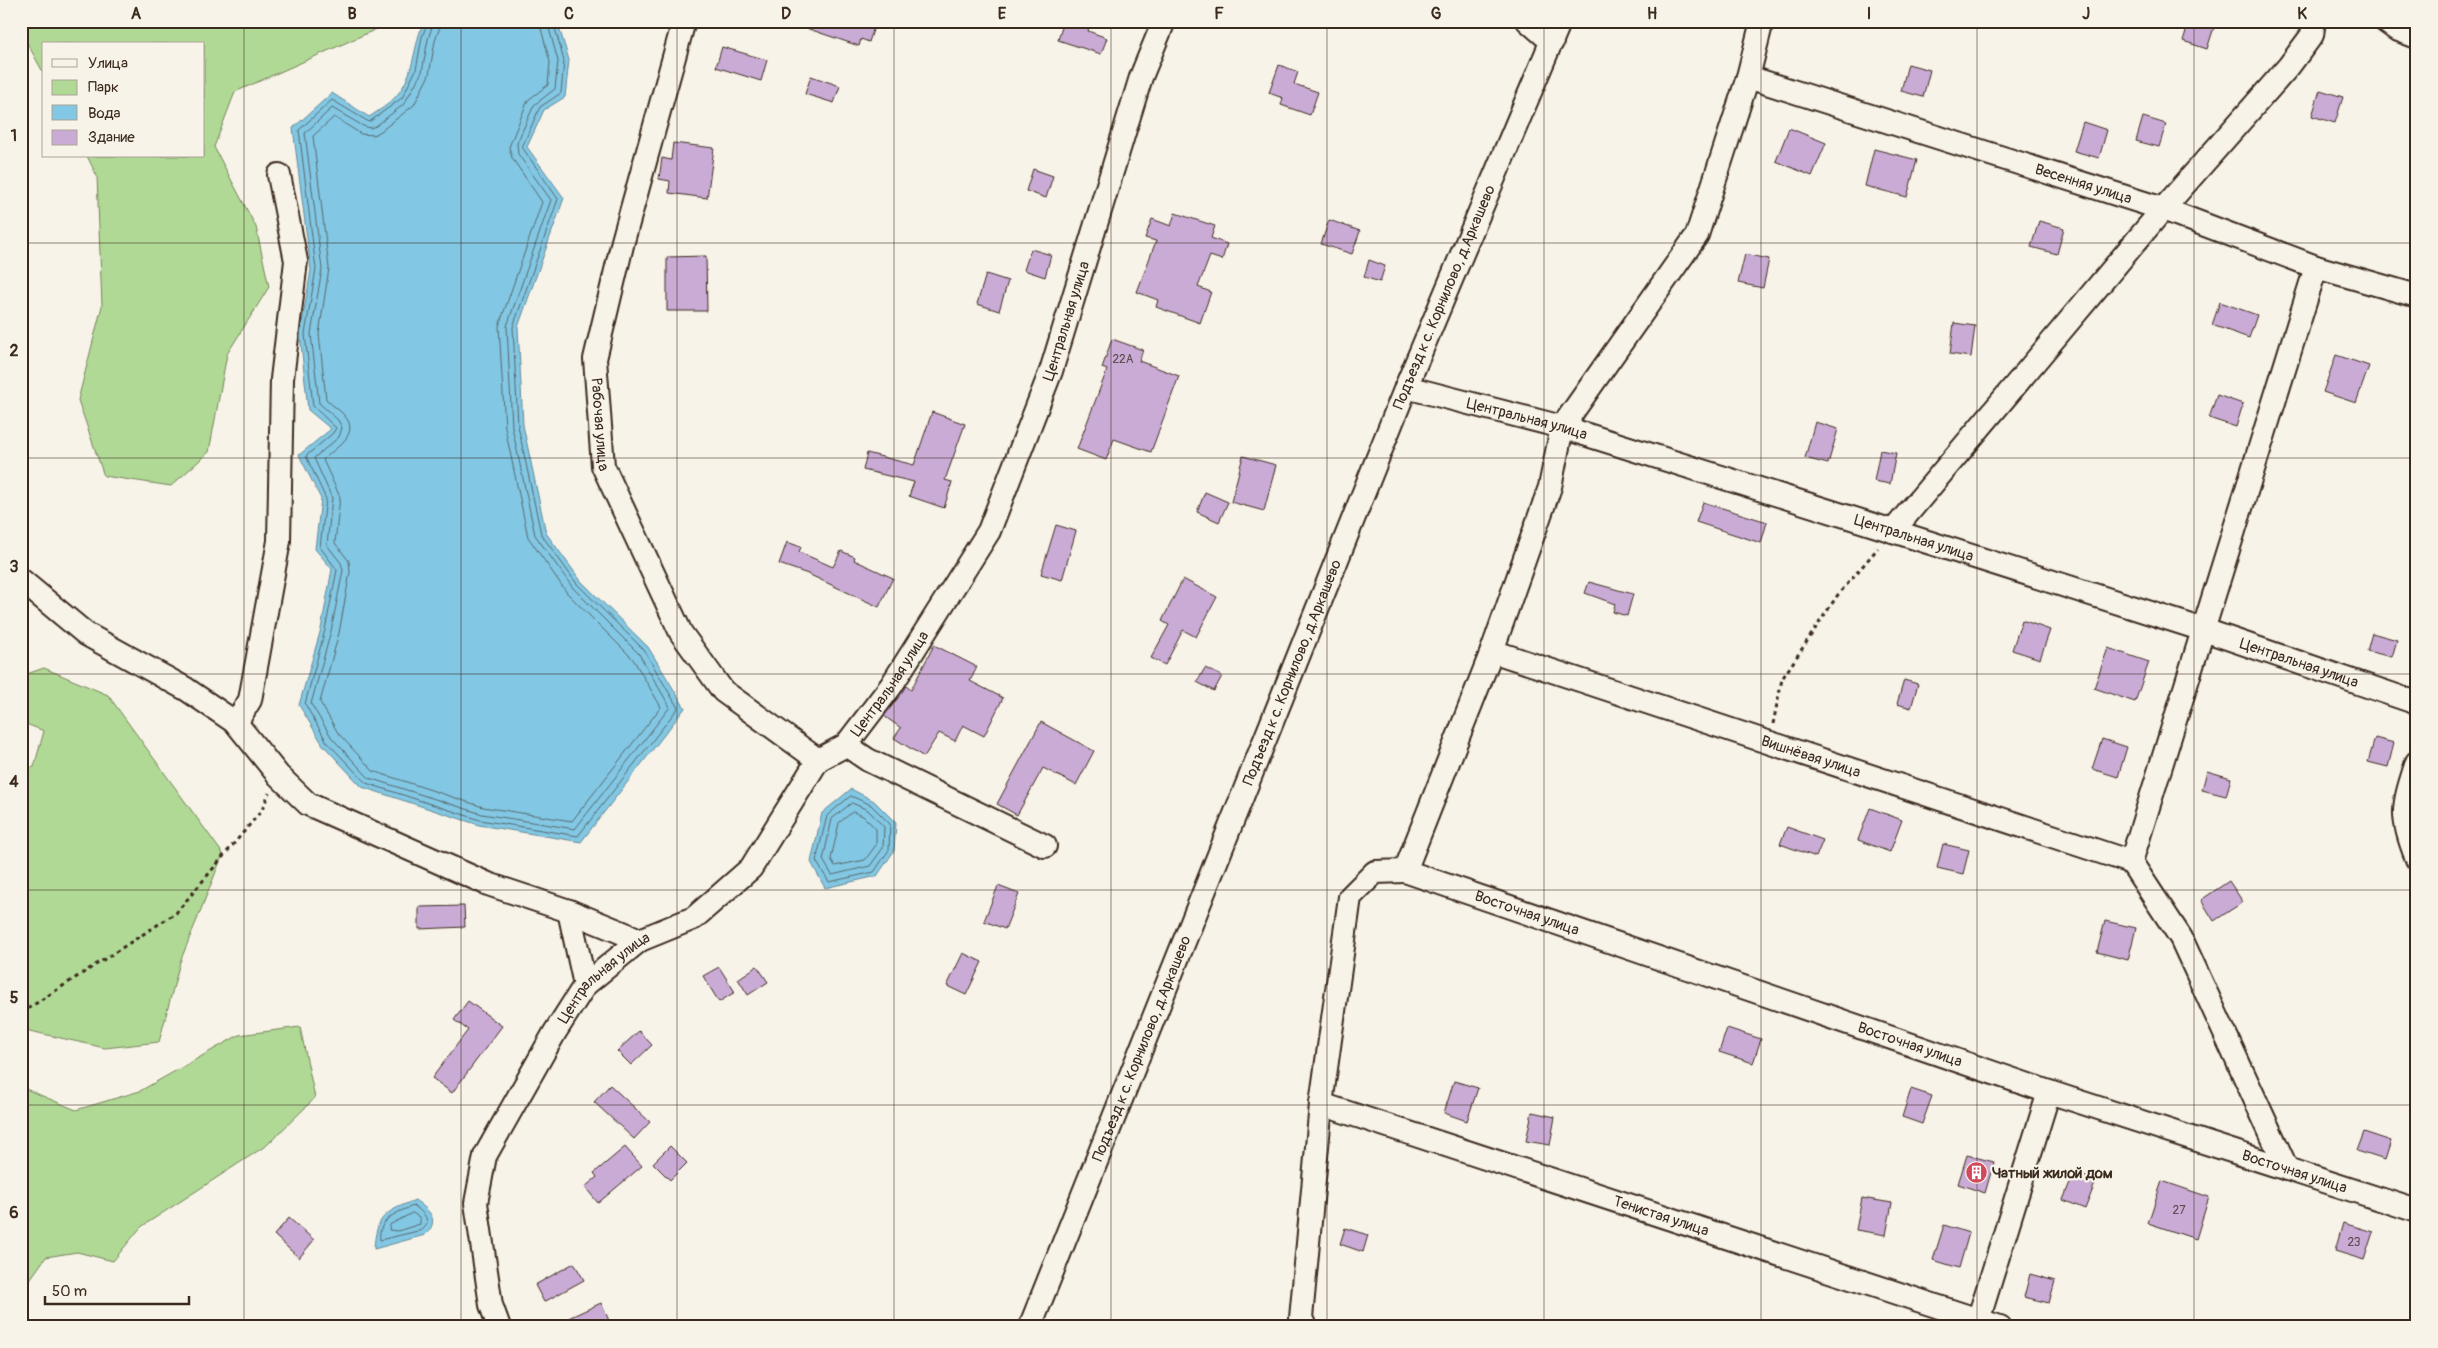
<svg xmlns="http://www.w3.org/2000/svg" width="2438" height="1348" viewBox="0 0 2438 1348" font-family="Pangolin,sans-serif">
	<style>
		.green { fill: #b0d996; stroke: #76825a }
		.water { fill: #82c7e3; stroke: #668894 }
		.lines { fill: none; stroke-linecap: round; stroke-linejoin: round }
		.shore { stroke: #57696d; stroke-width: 1 }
		.building { fill: #caabd6; stroke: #3b2a1e }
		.minor-casing { stroke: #3b2a1e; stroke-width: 26 }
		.path { stroke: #3b2a1e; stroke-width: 3; stroke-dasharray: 4 4; stroke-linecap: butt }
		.minor { stroke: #f7f3e8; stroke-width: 22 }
		.grid { fill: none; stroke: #3b2a1e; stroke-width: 1; stroke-opacity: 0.55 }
		.labels { text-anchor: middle; stroke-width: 4.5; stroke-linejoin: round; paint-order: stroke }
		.number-label { font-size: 12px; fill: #5f4a4c }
		.street-label { font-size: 15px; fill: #3b2a1e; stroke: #f7f3e8 }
		.poi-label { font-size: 15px; font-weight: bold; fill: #3b2a1e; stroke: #f7f3e8; text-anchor: start }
		.neatline { fill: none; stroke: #3b2a1e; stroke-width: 2 }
		.grid-label { font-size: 16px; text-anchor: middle; font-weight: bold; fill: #3b2a1e }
	</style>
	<rect width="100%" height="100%" fill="#f7f3e8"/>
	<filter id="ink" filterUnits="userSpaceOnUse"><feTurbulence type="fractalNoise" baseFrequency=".02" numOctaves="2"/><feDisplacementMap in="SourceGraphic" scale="10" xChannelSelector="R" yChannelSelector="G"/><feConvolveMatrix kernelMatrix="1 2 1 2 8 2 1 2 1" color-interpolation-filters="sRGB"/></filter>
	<g filter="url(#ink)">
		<g class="green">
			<path d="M24,21H390L388,24L235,92L214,147L256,227L269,287L227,354L209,452L171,486L104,476L78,400L102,306L97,176L87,156H204V44H44V74L24,37Z"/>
			<path d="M44,668L108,695L223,854L180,962L159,1042L105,1048L21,1029V771L34,767L44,731L21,722V676Z"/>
			<path d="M300,1027L315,1098L267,1145L141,1227L113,1261L77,1252L46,1257L21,1292V1087L76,1110L140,1091L239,1035Z"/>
		</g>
		<g class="water">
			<path d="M424,21H557L569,60L565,97L544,110L527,147L564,198L518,327L523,425L546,533L581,581L648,647L685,708L581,842L479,825L362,787L323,745L299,705L321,629L332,569L315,549L321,499L299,455L331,429L308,410L300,334L311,270L293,128L332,93L369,117C378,111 390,104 397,95C415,74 413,45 424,21Z"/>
			<path d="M851,789L874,801L896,823L894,851L877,876L825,888L811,862L822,813Z"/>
			<path d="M415,1200C429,1210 441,1220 425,1235L374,1249C376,1215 386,1212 415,1200Z"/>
		</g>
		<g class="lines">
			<g class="shore">
				<path d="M428,21L422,37L416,70L402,98L369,122L332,100L299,130L316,269L305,334L313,406L336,428L333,433L306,456L326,499L320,547L337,570L325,630L305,704L327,742L366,783L480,820L578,836L678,708L644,650L577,584L541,534L518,426L513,327L558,199L522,147L540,107L561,93L564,61L553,21"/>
				<path d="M434,21L428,39L422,72L404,104L376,126L370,128L363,126L332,108L305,133L322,269L311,334L319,403L338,420L342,428L339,437L314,458L332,498L327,545L341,563L343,570L331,631L311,704L332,738L369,778L482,814L575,829L670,707L639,654L573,588L535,535L512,427L507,326L551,200L518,154L517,143L534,105L555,89L558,61L547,21"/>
				<path d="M442,21L435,41L429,75L414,105L381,131L374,135L361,134L334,117L313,136L329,268L319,334L326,399C331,405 339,409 344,415C362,435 334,448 323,460L340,497L335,543L349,561L350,572L339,633L320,702L338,733L373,771L483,807L572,821L661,707L633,659L567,593L528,537L505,428L499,326L542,202L512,158L509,147L528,100L548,85L550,62L539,21"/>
				<path d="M851,796L871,805L890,824L889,850L874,872L829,882L816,861L827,816Z"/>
				<path d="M852,803L868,810L884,827L883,848L870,866L832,875L823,860L832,819Z"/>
				<path d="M853,812L863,816L876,829V845L865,860L835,866L831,859L839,823Z"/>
				<path d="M414,1206C423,1212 433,1221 422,1230L380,1240C377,1220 398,1211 414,1206Z"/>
				<path d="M413,1213L420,1218V1224L398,1231L389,1230L390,1225Z"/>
			</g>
		</g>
		<g class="building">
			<path d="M794,21H876L869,42L861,39L859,46L794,24Z"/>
			<path d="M1064,21H1091L1088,31L1107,38L1101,54L1058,40Z"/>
			<path d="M2189,21H2216L2207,49L2183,41Z"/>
			<path d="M722,47L767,60L761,81L716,67Z"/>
			<path d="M1908,64L1930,70L1923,97L1901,91Z"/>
			<path d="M1279,65L1298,72L1294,84L1318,92L1310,115L1281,105L1283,98L1269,93Z"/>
			<path d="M811,76L840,86L834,103L805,94Z"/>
			<path d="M2320,90L2343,97L2335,123L2312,116Z"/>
			<path d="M2143,117L2166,124L2159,147L2136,141Z"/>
			<path d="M2083,122L2107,130L2099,158L2074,151Z"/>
			<path d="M1789,128L1826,143L1812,176L1776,161Z"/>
			<path d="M673,143L714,148L707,198L669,193L670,181L659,179L662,158L671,160Z"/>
			<path d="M1874,149L1917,160L1907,197L1865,186Z"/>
			<path d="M1033,169L1053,176L1046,198L1026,191Z"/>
			<path d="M1175,213L1215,226L1211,238L1227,244L1222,260L1210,256L1198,287L1211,292L1200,323L1156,307L1158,300L1137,292L1156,241L1145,238L1152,219L1171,226Z"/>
			<path d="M1329,220L1360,231L1352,254L1321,244Z"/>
			<path d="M2039,221L2064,228L2057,254L2031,247Z"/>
			<path d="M1031,249L1051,255L1045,277L1024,270Z"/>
			<path d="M1745,254L1769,259L1763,288L1738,283Z"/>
			<path d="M706,256L707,311H667V257Z"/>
			<path d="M1369,260L1385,266L1380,282L1364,277Z"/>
			<path d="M986,274L1008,281L999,311L977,304Z"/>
			<path d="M2220,302L2257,315L2249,338L2212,325Z"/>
			<path d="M1954,323L1975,326L1971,357L1950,354Z"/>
			<path d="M1112,339L1143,350L1139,361L1179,376L1151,452L1114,439L1106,460L1077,449L1107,370L1102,368Z"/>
			<path d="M2336,355L2369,366L2356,403L2323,392Z"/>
			<path d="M2217,395L2243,404L2236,427L2209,418Z"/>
			<path d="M932,412L965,424L945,480L952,482L944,508L909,496L914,482L863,470L867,453L914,465Z"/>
			<path d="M1815,422L1838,429L1828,464L1805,458Z"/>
			<path d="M1880,450L1896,453L1890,484L1874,481Z"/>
			<path d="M1243,456L1276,465L1264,511L1231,502Z"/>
			<path d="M1205,492L1228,502L1219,522L1197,512Z"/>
			<path d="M1703,502L1767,522L1761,543L1696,522Z"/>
			<path d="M1056,525L1076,531L1062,580L1041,574Z"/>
			<path d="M787,542L801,547L799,552L833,567L841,551L855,557L854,560L893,578L879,607L808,574L779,564Z"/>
			<path d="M1183,579L1217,597L1196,637L1183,630L1165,665L1151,658L1169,625L1162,621Z"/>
			<path d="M1589,582L1633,594L1627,616L1613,612L1615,604L1585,593Z"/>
			<path d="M2022,620L2050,630L2040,659L2012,650Z"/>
			<path d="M2372,633L2397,640L2392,657L2367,651Z"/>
			<path d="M934,645L977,667L970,681L1003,698L984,736L963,725L955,741L939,733L924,757L894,738L901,728L884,716L906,686L911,690Z"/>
			<path d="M2108,648L2149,662L2135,702L2094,688Z"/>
			<path d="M1205,668L1222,676L1214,691L1197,682Z"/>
			<path d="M1904,680L1918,684L1911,708L1897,704Z"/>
			<path d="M1041,722L1094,751L1076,785L1043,768L1017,815L997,804Z"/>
			<path d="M2375,738L2394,743L2388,767L2368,762Z"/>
			<path d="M2102,739L2127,747L2118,777L2092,769Z"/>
			<path d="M2207,771L2231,778L2226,796L2202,790Z"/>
			<path d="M1870,808L1902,820L1890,852L1858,840Z"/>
			<path d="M1787,827L1823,840L1816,857L1780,844Z"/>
			<path d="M1943,844L1969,850L1963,874L1937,868Z"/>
			<path d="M2229,881L2243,902L2214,921L2201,900Z"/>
			<path d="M998,886L1019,894L1005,929L984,921Z"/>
			<path d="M464,906L465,927L419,929V907Z"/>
			<path d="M2105,921L2136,928L2128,960L2097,952Z"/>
			<path d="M963,953L982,962L966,995L947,986Z"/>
			<path d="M757,966L768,982L748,995L738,979Z"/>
			<path d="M719,967L735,992L719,1002L703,976Z"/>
			<path d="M468,1001L502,1026L452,1093L432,1078L468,1030L454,1020Z"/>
			<path d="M1727,1028L1761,1039L1753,1063L1719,1052Z"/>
			<path d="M639,1031L652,1045L631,1065L617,1051Z"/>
			<path d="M1454,1081L1478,1088L1467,1121L1444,1113Z"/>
			<path d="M610,1085L650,1122L634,1139L594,1102Z"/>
			<path d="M1911,1089L1932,1096L1922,1124L1902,1117Z"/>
			<path d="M1532,1112L1555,1117L1550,1145L1526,1141Z"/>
			<path d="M2364,1132L2391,1141L2385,1160L2357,1151Z"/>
			<path d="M670,1146L687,1163L670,1180L653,1163Z"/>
			<path d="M625,1147L642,1166L598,1203L585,1187L597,1177L594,1173Z"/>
			<path d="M1967,1155L1994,1162L1985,1193L1958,1184Z"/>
			<path d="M2074,1172L2096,1181L2085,1209L2063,1200Z"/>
			<path d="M2162,1181L2209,1197L2196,1239L2148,1223Z"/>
			<path d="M1862,1198L1892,1203L1886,1235L1856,1230Z"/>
			<path d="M289,1218L314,1240L299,1258L274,1235Z"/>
			<path d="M2343,1223L2373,1232L2364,1260L2335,1251Z"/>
			<path d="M1944,1225L1969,1233L1959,1268L1933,1260Z"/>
			<path d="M1345,1228L1368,1235L1363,1252L1340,1244Z"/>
			<path d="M574,1263L584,1280L544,1302L535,1285Z"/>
			<path d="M2030,1274L2055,1281L2049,1303L2024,1297Z"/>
			<path d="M601,1303L612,1327H549Z"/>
		</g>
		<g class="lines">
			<defs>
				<g id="minor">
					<path id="s1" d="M684,21L623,241L595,359L603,466L681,633L723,691L818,760"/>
					<path d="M1528,21L1552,42"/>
					<path d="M2385,21L2396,29L2417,37"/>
					<path id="s2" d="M1748,77L2163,209L2316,267L2417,296"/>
					<path id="s3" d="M1406,387L1562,427L1893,531L2204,630L2417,703"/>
					<path d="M1893,531L2163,209L2289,66L2312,35L2314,21"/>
					<path d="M21,580L86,634L186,689L236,723L278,775L308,804L488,884L569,911L640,940"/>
					<path id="s4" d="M1492,651L2131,862"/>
					<path d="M236,723L250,700L279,541L282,379L296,261L279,175"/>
					<path d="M846,745L868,760L1045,846"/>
					<path d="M2417,762C2403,806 2399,815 2417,859"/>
					<path id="s5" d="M1405,871L2049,1092L2417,1211"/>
					<path d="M569,911L585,985"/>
					<path id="s6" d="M1321,1104L2000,1327"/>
					<path d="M2287,1169L2181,938L2131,862L2316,267"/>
					<path id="s7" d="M499,1327L491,1305L476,1203L485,1156L555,1032L585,985L640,940L694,918L751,868L818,760L846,745L891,686L989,531L1051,371L1141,77L1164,21"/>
					<path id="s8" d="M1030,1327L1406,387L1560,21"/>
					<path d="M1305,1327L1301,1318L1321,1104L1350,897L1375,872L1405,871L1492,651L1550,487L1562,427L1697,235L1748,77L1762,21"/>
					<path d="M1976,1327L2049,1092"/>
				</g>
			</defs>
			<use href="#minor" class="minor-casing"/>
			<g class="path">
				<path d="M1773,724L1782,679L1837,596L1878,548"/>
				<path d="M21,1013L176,913L262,810L269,793"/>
			</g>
			<use href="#minor" class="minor"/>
		</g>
	</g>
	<path class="grid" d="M244,21V1327M461,21V1327M677,21V1327M894,21V1327M1111,21V1327M1327,21V1327M1544,21V1327M1761,21V1327M1977,21V1327M2194,21V1327M21,243H2417M21,458H2417M21,674H2417M21,890H2417M21,1105H2417"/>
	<defs>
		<symbol id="building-disc" viewBox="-11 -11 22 22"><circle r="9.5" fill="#d1495b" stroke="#f7f3e8"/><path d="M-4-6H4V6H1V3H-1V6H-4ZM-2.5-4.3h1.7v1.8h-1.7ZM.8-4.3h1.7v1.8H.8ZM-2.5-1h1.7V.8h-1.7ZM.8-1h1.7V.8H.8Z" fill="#fff"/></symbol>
	</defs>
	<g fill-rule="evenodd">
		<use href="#building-disc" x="1964" y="1160" width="25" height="25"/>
	</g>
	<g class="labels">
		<g class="number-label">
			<text x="1123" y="363">22А</text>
			<text x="2179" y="1214">27</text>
			<text x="2354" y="1246">23</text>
		</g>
		<g class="street-label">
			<text dy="5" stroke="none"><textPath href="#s2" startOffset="352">Весенняя улица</textPath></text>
			<text dy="5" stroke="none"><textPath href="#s8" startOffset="1110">Подъезд к с. Корнилово, д.Аркашево</textPath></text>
			<text dy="5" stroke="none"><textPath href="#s7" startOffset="1218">Центральная улица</textPath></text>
			<text dy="5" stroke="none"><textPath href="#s3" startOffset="125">Центральная улица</textPath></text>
			<text dy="5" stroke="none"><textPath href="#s1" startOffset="415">Рабочая улица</textPath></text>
			<text dy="5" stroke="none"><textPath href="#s3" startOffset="530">Центральная улица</textPath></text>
			<text dy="5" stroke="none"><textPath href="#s3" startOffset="935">Центральная улица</textPath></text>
			<text dy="5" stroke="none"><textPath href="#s8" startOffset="705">Подъезд к с. Корнилово, д.Аркашево</textPath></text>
			<text dy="5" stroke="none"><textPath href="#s7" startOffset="812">Центральная улица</textPath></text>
			<text dy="5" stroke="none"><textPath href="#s4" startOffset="336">Вишнёвая улица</textPath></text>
			<text dy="5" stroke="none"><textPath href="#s5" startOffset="129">Восточная улица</textPath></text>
			<text dy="5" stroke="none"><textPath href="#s7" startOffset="391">Центральная улица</textPath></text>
			<text dy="5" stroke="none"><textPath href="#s5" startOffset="534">Восточная улица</textPath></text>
			<text dy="5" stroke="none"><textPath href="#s8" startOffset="300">Подъезд к с. Корнилово, д.Аркашево</textPath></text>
			<text dy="5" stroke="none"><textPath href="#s5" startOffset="939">Восточная улица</textPath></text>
			<text dy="5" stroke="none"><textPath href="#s6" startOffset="358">Тенистая улица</textPath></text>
		</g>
		<g class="poi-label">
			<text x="1992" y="1178">Чатный жилой дом</text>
		</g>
	</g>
	<rect width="2438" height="1348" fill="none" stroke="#f7f3e8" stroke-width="55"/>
	<rect x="42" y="42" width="162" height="115" fill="#f7f3e8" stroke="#aca397"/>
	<rect x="52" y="59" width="25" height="8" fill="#f7f3e8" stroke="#aca397"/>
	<text x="88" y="68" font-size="15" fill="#3b2a1e">Улица</text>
	<rect x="52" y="80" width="25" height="15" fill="#b0d996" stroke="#aca397"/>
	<text x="88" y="92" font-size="15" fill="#3b2a1e">Парк</text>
	<rect x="52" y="105" width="25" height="15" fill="#82c7e3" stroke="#aca397"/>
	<text x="88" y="118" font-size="15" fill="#3b2a1e">Вода</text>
	<rect x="52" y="130" width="25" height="15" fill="#caabd6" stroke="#aca397"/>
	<text x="88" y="142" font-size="15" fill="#3b2a1e">Здание</text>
	<path d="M45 1296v8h144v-8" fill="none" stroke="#3b2a1e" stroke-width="2.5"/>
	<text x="52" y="1296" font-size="15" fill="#3b2a1e" stroke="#f7f3e8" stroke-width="4" paint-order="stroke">50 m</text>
	<rect x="28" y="28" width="2382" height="1292" class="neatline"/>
	<g class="grid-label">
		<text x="136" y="19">A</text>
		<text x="352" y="19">B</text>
		<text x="569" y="19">C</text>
		<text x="786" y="19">D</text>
		<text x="1002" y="19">E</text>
		<text x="1219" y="19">F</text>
		<text x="1436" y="19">G</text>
		<text x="1652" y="19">H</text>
		<text x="1869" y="19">I</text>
		<text x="2086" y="19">J</text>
		<text x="2302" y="19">K</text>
		<text x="14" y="141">1</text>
		<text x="14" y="356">2</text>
		<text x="14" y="572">3</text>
		<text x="14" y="787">4</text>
		<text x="14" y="1003">5</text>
		<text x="14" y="1218">6</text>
	</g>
</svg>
